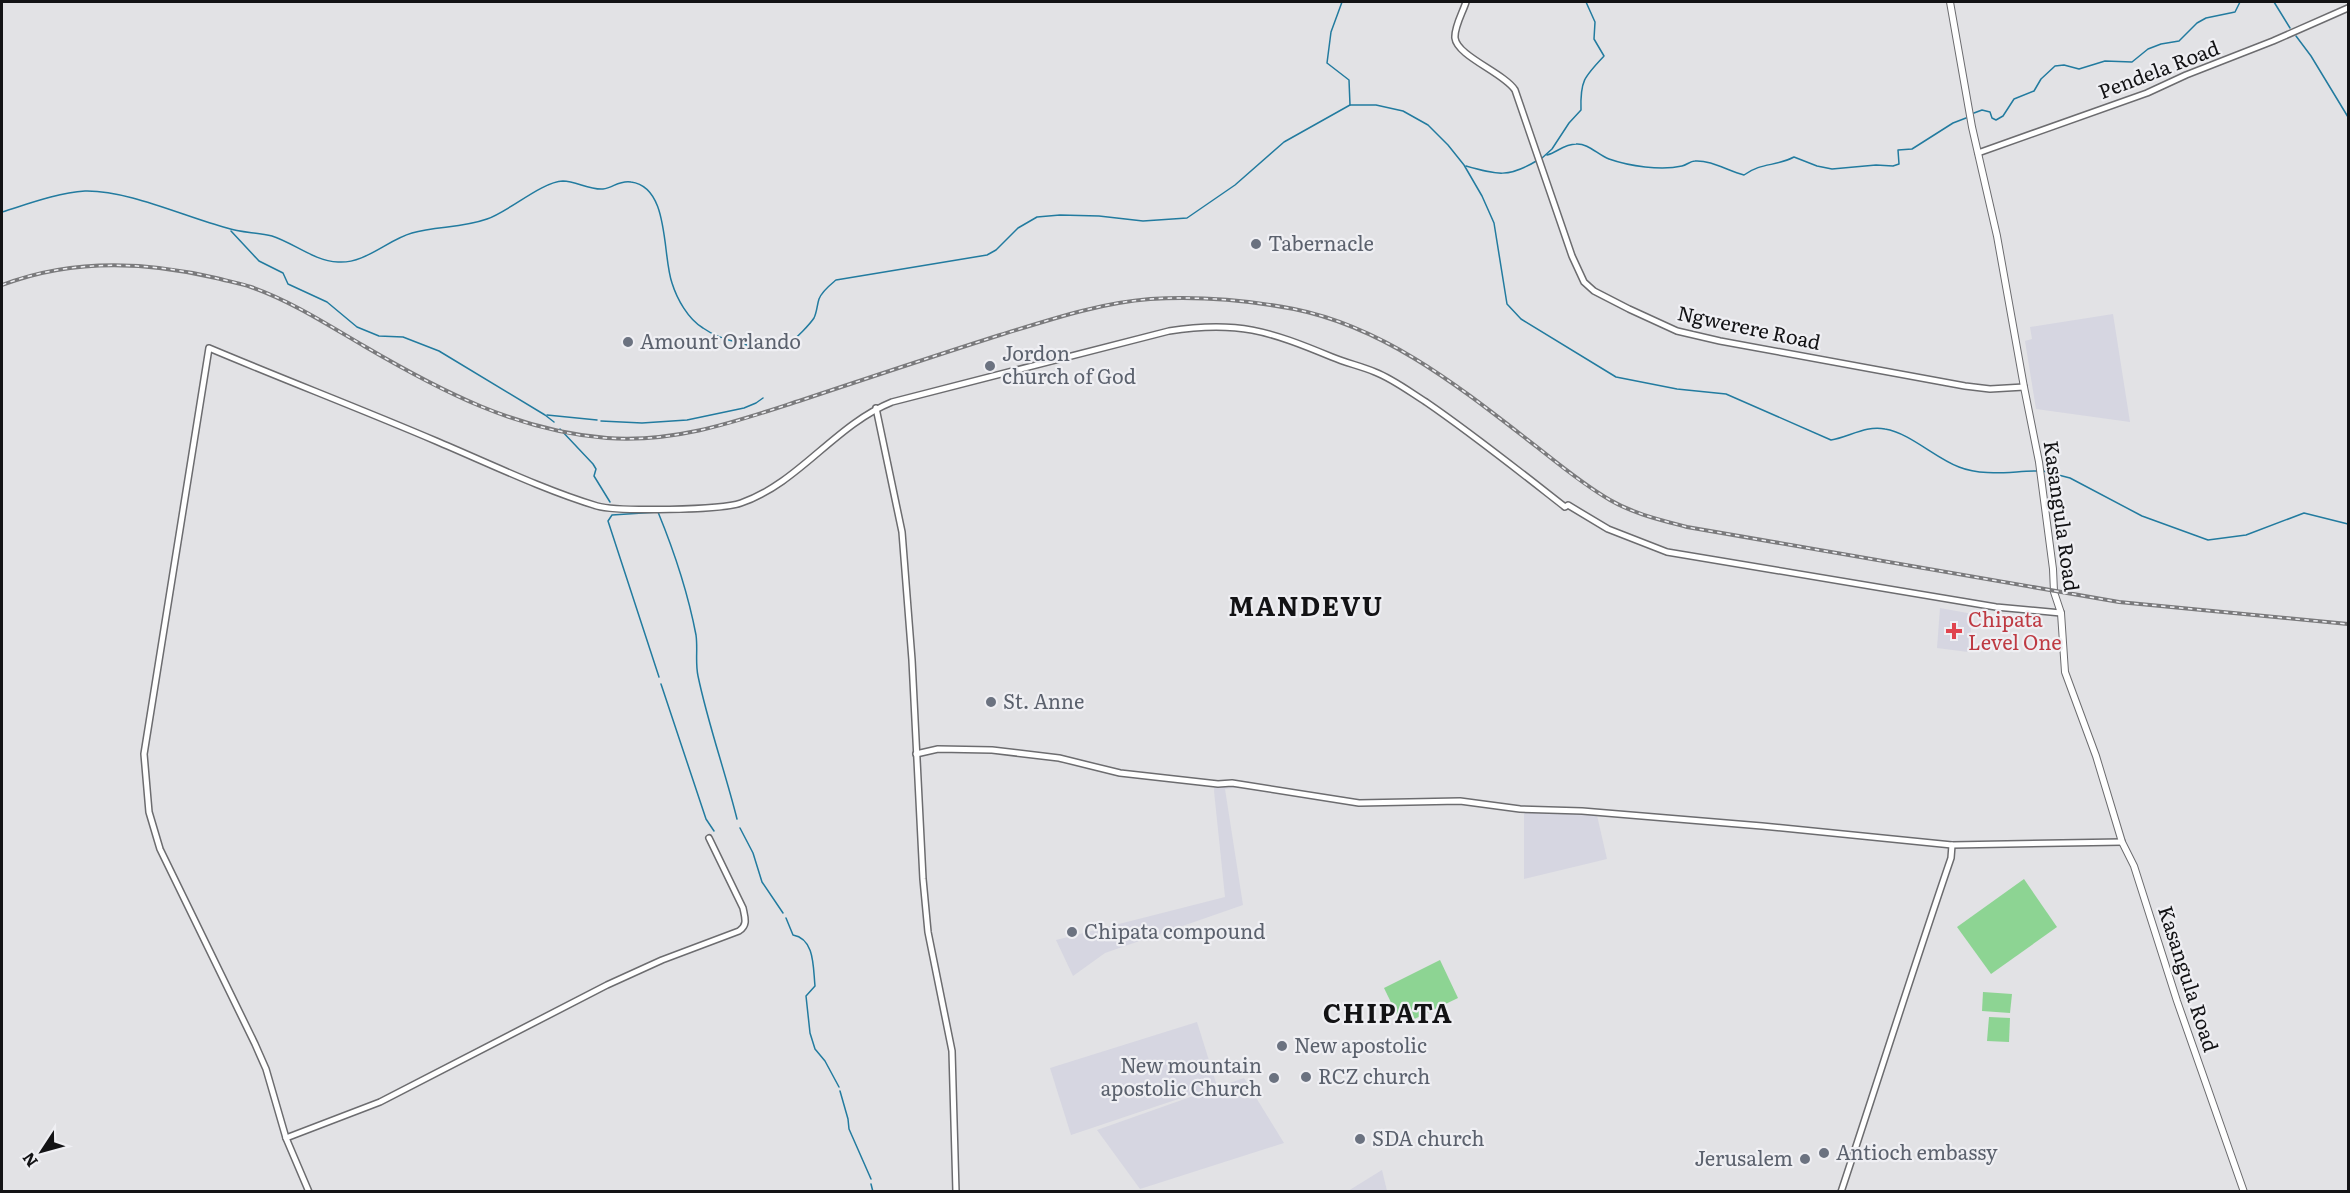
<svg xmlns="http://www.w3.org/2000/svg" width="2350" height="1193" viewBox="0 0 2350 1193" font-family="Literata,serif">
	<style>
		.built { fill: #d6d6e1 }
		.green { fill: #8dd493 }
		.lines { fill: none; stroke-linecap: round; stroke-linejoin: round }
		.stream { stroke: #227b9f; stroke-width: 1.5 }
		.tertiary-casing { stroke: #6c6c6f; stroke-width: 8 }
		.secondary-casing { stroke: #6c6c6f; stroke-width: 8 }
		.tertiary { stroke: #fff; stroke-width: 5 }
		.secondary { stroke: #fff; stroke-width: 6 }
		.rail-casing { stroke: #7a7a7c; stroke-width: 4 }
		.rail { stroke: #efeff3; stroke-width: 1.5; stroke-dasharray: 4.5; stroke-linecap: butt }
		.worship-dot { fill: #6b7280; stroke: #efeff3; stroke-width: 2 }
		.health-dot { fill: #e0444e; stroke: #efeff3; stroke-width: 2 }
		.labels { text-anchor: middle; stroke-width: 4.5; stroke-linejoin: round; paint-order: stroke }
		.street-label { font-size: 20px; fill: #131315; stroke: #efeff3 }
		.worship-label { font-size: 20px; fill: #5b616d; stroke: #efeff3; text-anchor: start }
		.health-label { font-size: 20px; fill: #be3a42; stroke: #efeff3; text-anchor: start }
		.district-label { font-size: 26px; font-weight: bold; letter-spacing: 1.5px; fill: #131315; stroke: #efeff3 }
	</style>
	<rect width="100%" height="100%" fill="#e2e2e5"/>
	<g class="built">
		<path d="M2113,314L2130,422L2036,409L2025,341L2032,339L2030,327Z"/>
		<path d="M1940,608L1973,614L1968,652L1937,648Z"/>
		<path d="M1249,781L1241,787L1225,789L1243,905L1105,953L1073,976L1056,940L1225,897L1214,791L1215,782Z"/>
		<path d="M1524,806L1596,811L1607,859L1524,879Z"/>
		<path d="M1197,1022L1217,1086L1071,1135L1050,1068Z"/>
		<path d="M1244,1078L1284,1143L1140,1189L1097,1130Z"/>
		<path d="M1382,1170L1387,1191H1348Z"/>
	</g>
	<g class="green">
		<path d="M2024,879L2057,927L1991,974L1957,927Z"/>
		<path d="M1440,960L1458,998L1402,1025L1384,988Z"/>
		<path d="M1983,992L2012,994L2010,1013L1982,1011Z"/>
		<path d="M1989,1017L2010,1018L2009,1042L1987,1041Z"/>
	</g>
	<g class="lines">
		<g class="stream">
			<path d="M1342,2L1331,32L1327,63L1349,80L1350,105"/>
			<path d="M2274,2L2290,28"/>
			<path d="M2296,36L2311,56L2348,117"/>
			<path d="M1974,113L1982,110L1990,112L1992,118L1996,120L2003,116L2014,99L2034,91L2041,79L2055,66L2064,65L2079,69L2105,61L2132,62L2148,49L2161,44L2179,41L2197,23L2206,18L2235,12L2240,2"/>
			<path d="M1547,155C1556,153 1564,144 1576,144C1588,143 1598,155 1609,159C1629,166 1661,171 1682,166C1687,165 1690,161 1695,161C1711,160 1728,171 1744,175C1762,162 1775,167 1794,157L1817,166L1832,169L1876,165L1893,166L1899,164L1898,150L1912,149L1953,123L1966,118"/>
			<path d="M1542,158L1552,149L1569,123L1581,110C1580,81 1584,77 1604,56L1594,39L1595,22L1586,2"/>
			<path d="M1466,166C1497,175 1509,178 1538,160"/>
			<path d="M2,212C28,204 57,193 85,191C128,190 185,217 227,228C241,233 257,232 272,236C294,243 314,261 338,262C365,264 387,240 412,233C436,226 462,228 487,219C510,211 541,182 563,181C576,181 589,190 603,189C613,188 619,180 631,182C670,187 662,255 672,283C677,299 688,319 703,328C714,336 727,340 740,343C757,348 772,352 789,343C796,339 810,324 814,318C817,312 817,305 819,299C822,291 830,285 836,280L987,255L996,250L1018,228L1037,217L1060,215L1099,216L1143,221L1187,218L1235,185L1284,142L1350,105H1376L1403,111L1428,125L1448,145L1464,165L1482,196L1494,223L1507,304L1521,319L1616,377L1677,389L1726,394L1831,440C1849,437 1866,425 1885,429C1910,433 1935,458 1959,467C1984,477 2012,471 2038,471"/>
			<path d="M231,231L259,261L283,273L288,284L327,302L357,327L379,336L403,337L439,351L545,415L554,422"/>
			<path d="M547,415L597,420"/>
			<path d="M601,421L642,423L687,420L744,408L756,403L763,398"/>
			<path d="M560,429L593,464L596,469L594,476L610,502"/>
			<path d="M2043,471L2070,478L2142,516L2208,540L2246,535L2304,513L2348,524"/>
			<path d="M659,677L608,521L612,515L658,512C674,551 688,593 696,635C698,649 695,662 698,676C708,724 725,771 737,819"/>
			<path d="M661,684L706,819L714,831"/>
			<path d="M740,828L753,853L762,882L783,913"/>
			<path d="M786,918L793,935C815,939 813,967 815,986L806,996L810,1033L815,1049L825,1061L839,1087"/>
			<path d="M840,1091L848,1119L849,1129L871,1179"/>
			<path d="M871,1184L873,1192"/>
		</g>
		<defs>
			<g id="tertiary">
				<path d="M1466,2C1463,12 1454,27 1455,38C1457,56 1504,73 1515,90L1572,256L1584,282L1594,291L1629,309L1677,331L1720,341L1965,386L1990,389L2024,387"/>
				<path d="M1978,153L2147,93L2186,75L2273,41L2348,8"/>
				<path d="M876,408L902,532L912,660L923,879L928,932L952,1051L956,1192"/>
				<path d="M916,754L938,749L992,750L1059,758L1120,773L1218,784L1232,783L1359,803L1460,801L1520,809L1582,811L1762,826L1952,845L2122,842"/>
				<path d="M286,1138L380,1102L607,985L662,960L739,931C748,925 745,918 743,908L709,838"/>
				<path d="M309,1192L286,1138L266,1069L255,1044L160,849L149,812L144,754L209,348C285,380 361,409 436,441C488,463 544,490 597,506C618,512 721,510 741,503C799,483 835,425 892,402L1169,331C1237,320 1269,331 1332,357C1346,363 1361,366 1375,372C1393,379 1410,392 1426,402C1474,435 1519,471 1565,507L1568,505L1608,529L1667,552L1996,607L2061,613"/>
				<path d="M1841,1192C1878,1080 1913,969 1951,858L1952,845"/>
			</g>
			<path id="secondary" d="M1950,2L1972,127L1997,236L2024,387L2039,462L2053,569L2054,592L2061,613L2065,672L2096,756L2122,842L2134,866L2177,1001L2244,1192"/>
		</defs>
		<use href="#tertiary" class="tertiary-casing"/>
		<use href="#secondary" class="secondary-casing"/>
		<use href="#tertiary" class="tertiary"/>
		<use href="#secondary" class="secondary"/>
		<defs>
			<path id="rail" d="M2,285C70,259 145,261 216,278C227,281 240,283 251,287C291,301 328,325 364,346C441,391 517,431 607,438C677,443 737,421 802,400C868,378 934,356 1000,335C1049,320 1099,303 1150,299C1198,296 1247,300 1294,309C1388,328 1463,390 1537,447C1561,466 1584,485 1610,500C1634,514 1661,520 1687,527L2119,602L2348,624"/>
		</defs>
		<use href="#rail" class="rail-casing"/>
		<use href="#rail" class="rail"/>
	</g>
	<g class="worship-dot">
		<circle cx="1256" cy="244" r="6"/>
		<circle cx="628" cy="342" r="6"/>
		<circle cx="990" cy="366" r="6"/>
		<circle cx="991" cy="702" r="6"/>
		<circle cx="1072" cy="932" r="6"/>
		<circle cx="1282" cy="1046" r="6"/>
		<circle cx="1306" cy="1077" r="6"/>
		<circle cx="1274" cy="1078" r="6"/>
		<circle cx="1360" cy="1139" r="6"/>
		<circle cx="1824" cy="1153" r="6"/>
		<circle cx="1805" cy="1159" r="6"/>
	</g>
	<path class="health-dot" d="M1951 622h6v6h6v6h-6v6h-6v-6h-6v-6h6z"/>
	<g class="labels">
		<g class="street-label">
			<text transform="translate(2159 70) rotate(-21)" y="7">Pendela Road</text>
			<text transform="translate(1749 328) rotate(12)" y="7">Ngwerere Road</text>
			<text transform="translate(2061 516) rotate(82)" y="7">Kasangula Road</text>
			<text transform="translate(2188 979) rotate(72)" y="7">Kasangula Road</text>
		</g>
		<g class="worship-label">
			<text x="1268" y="251">Tabernacle</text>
			<text x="640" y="349">Amount Orlando</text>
			<text x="1002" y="361">Jordon<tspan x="1002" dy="23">church of God</tspan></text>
			<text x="1003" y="709">St. Anne</text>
			<text x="1084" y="939">Chipata compound</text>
			<text x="1294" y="1053">New apostolic</text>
			<text x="1262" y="1073" text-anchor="end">New mountain<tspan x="1262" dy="23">apostolic Church</tspan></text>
			<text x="1318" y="1084">RCZ church</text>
			<text x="1372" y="1146">SDA church</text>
			<text x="1836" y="1160">Antioch embassy</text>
			<text x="1793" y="1166" text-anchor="end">Jerusalem</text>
		</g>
		<g class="health-label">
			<text x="1968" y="627">Chipata<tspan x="1968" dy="23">Level One</tspan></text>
		</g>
		<g class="district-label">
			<text x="1306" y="616">MANDEVU</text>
			<text x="1388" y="1023">CHIPATA</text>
		</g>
	</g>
	<rect width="2350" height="1193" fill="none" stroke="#131315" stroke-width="6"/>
	<g transform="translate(42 1151) rotate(234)" stroke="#efeff3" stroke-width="4.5" paint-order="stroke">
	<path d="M0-4.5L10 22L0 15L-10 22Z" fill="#131315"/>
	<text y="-9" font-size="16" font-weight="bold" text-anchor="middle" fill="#131315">N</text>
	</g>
</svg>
